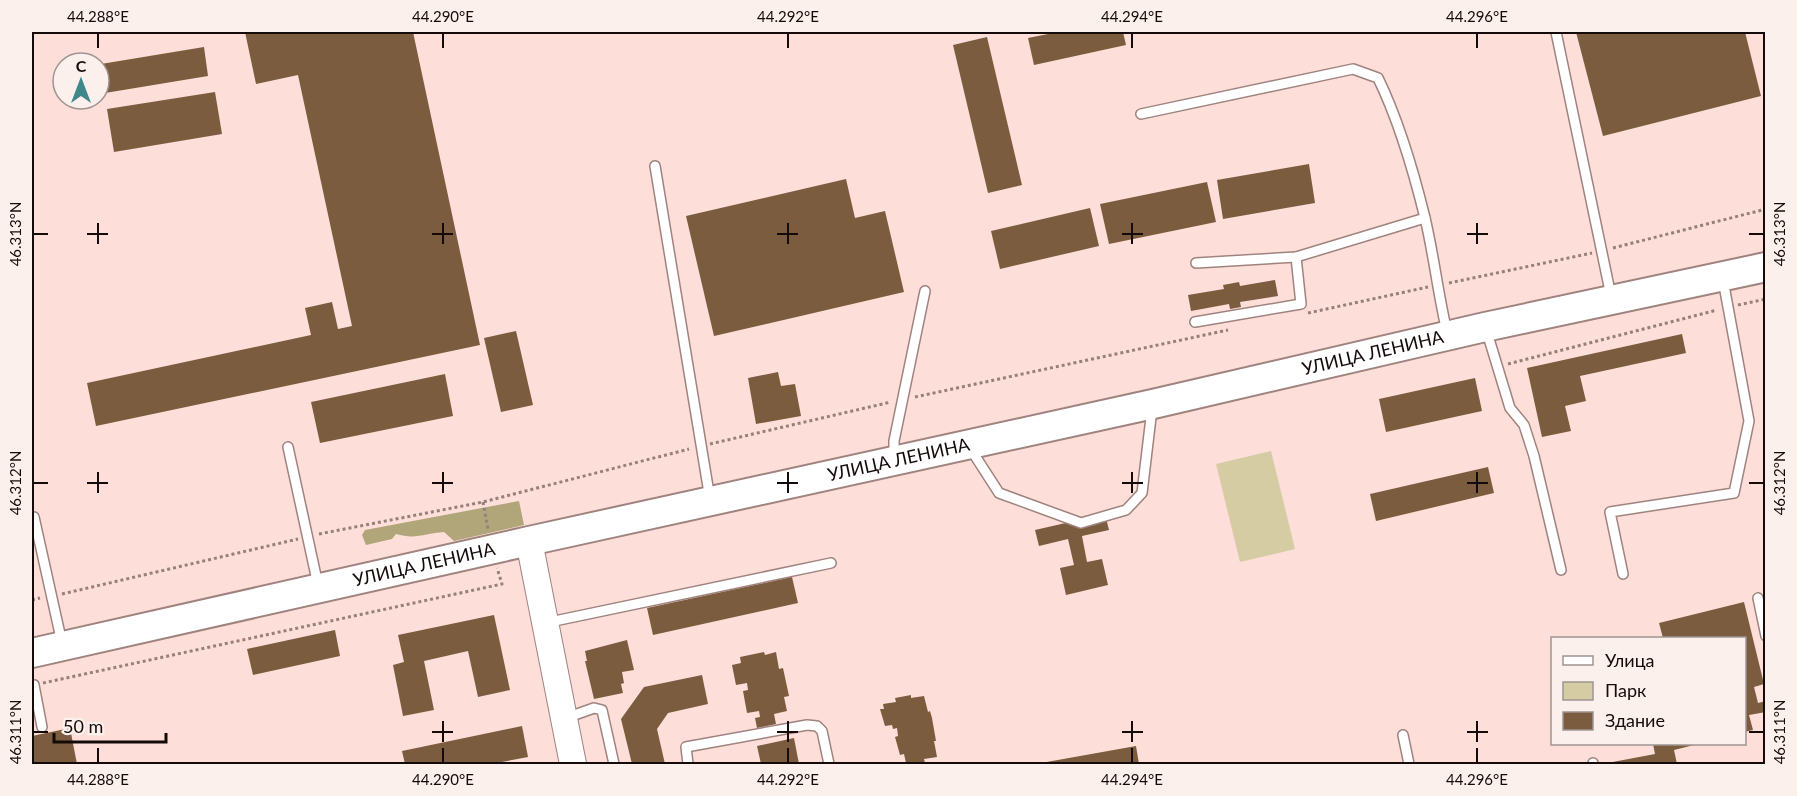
<svg xmlns="http://www.w3.org/2000/svg" width="1797" height="796" viewBox="0 0 1797 796" font-family="Lato,sans-serif">
	<style>
		.green { fill: #d5cca3 }
		.forest { fill: #b0a67a }
		.building { fill: #7c5c3e }
		.lines { fill: none; stroke-linecap: round; stroke-linejoin: round }
		.lane-casing { stroke: #9f837e; stroke-width: 12 }
		.secondary-casing { stroke: #9f837e; stroke-width: 28 }
		.primary-casing { stroke: #9f837e; stroke-width: 32 }
		.path { stroke: #96807c; stroke-width: 3; stroke-dasharray: 3 3; stroke-linecap: butt }
		.lane { stroke: #fff; stroke-width: 9 }
		.secondary { stroke: #fff; stroke-width: 26 }
		.primary { stroke: #fff; stroke-width: 28 }
		.ticks { fill: none; stroke: #140a09; stroke-width: 2 }
		.labels { text-anchor: middle; stroke-width: 6; stroke-linejoin: round; paint-order: stroke }
		.street-label { font-size: 18px; fill: #140a09; stroke: #fcf0ed }
		.neatline { fill: none; stroke: #140a09; stroke-width: 2 }
		.ticks-label { font-size: 15px; text-anchor: middle; fill: #140a09 }
	</style>
	<rect width="100%" height="100%" fill="#fdded8"/>
	<path class="green" d="M1271,451L1295,549L1240,562L1216,464Z"/>
	<path class="forest" d="M519,501L524,525L454,541L444,532C425,533 416,540 396,534L392,539L366,545L362,535L365,530Z"/>
	<g class="building">
		<path d="M245,32H413L480,345L96,426L87,383L311,335L305,308L332,302L338,329L352,326L298,75L256,84Z"/>
		<path d="M1058,32H1123L1126,45L1034,65L1028,38Z"/>
		<path d="M1576,32H1745L1761,96L1603,136Z"/>
		<path d="M987,37L1022,185L988,193L953,45Z"/>
		<path d="M204,47L208,76L105,93L101,64Z"/>
		<path d="M215,92L222,134L114,152L107,109Z"/>
		<path d="M1309,164L1315,203L1223,219L1217,180Z"/>
		<path d="M846,179L855,218L885,211L904,292L714,336L686,216Z"/>
		<path d="M1207,182L1216,222L1109,244L1100,204Z"/>
		<path d="M1090,208L1099,246L1000,269L991,231Z"/>
		<path d="M1275,280L1278,296L1240,302L1241,307L1230,309L1229,304L1191,311L1188,295L1224,289L1223,285L1239,282L1240,286Z"/>
		<path d="M516,331L533,405L501,412L484,338Z"/>
		<path d="M1682,334L1686,353L1580,376L1586,401L1565,406L1571,431L1542,437L1527,368Z"/>
		<path d="M778,372L781,386L795,384L801,416L756,424L748,378Z"/>
		<path d="M445,374L453,416L320,443L311,402Z"/>
		<path d="M1475,378L1482,411L1386,432L1379,399Z"/>
		<path d="M1488,467L1494,493L1376,521L1370,494Z"/>
		<path d="M1105,514L1109,530L1082,536L1087,562L1102,559L1108,585L1066,595L1060,568L1074,565L1068,539L1039,546L1035,530Z"/>
		<path d="M792,577L798,603L653,635L647,608Z"/>
		<path d="M1744,602L1764,684L1754,687L1758,703L1766,701V712L1749,715L1753,730L1744,732V638H1663L1659,623Z"/>
		<path d="M494,615L510,690L478,697L468,651L424,661L434,710L403,716L393,665L404,662L398,635Z"/>
		<path d="M335,630L340,656L253,675L247,649Z"/>
		<path d="M627,640L634,670L622,672L624,683L621,684L623,693L594,699L585,661H587L585,651Z"/>
		<path d="M764,652L765,655L776,652L779,669L783,668L789,696L784,697L787,711L774,714L776,724L757,728L755,718L760,717L759,711L747,713L743,691L748,690L747,683L736,685L732,665L741,663L740,657Z"/>
		<path d="M702,675L708,704L668,713L657,729L665,764H632L621,719L644,687Z"/>
		<path d="M911,695V698L924,696L928,712L930,711L932,718L936,741H934L937,757L924,759L925,763L917,764L906,763L904,754L900,755L895,737L898,736L897,728L893,729L892,725L885,726L880,709H884L883,704L896,702L895,698Z"/>
		<path d="M522,726L528,757L491,764H405L402,751Z"/>
		<path d="M70,728L77,764H32V736Z"/>
		<path d="M794,738L799,764H761L757,746Z"/>
		<path d="M1653,744H1698L1674,750L1677,764H1602L1655,754Z"/>
		<path d="M1136,746L1139,764H1042L1041,763Z"/>
	</g>
	<g class="lines">
		<defs>
			<g id="lane">
				<path d="M1556,32L1611,296"/>
				<path d="M1141,114L1353,69L1378,78C1398,119 1414,173 1425,218C1434,256 1438,294 1447,332"/>
				<path d="M655,166L710,499"/>
				<path d="M1196,263L1296,257L1425,218"/>
				<path d="M1195,322L1301,304L1296,257"/>
				<path d="M1486,329L1510,408L1524,425L1534,456L1561,570"/>
				<path d="M288,447L318,585"/>
				<path d="M970,448L999,493L1081,523L1126,510L1142,493L1152,409"/>
				<path d="M894,456V441L925,291"/>
				<path d="M34,517L62,643"/>
				<path d="M1623,574L1610,512L1734,493L1749,421L1723,280"/>
				<path d="M1758,598L1766,636"/>
				<path d="M545,623L831,563"/>
				<path d="M32,685H34L42,727"/>
				<path d="M566,718L594,708L602,710L614,764"/>
				<path d="M1403,735L1409,764"/>
				<path d="M1593,763V764"/>
				<path d="M688,764L686,747L807,725L817,726L822,731L829,764"/>
			</g>
			<path id="secondary" d="M529,541L573,764"/>
			<g id="primary">
				<path id="s1" d="M32,653L529,541L1153,404L1485,327L1766,267"/>
			</g>
		</defs>
		<use href="#lane" class="lane-casing"/>
		<use href="#secondary" class="secondary-casing"/>
		<use href="#primary" class="primary-casing"/>
		<g class="path">
			<path d="M1613,248L1766,209"/>
			<path d="M1449,283L1592,253"/>
			<path d="M1738,305L1766,299"/>
			<path d="M1308,313L1428,287"/>
			<path d="M1508,364L1717,310"/>
			<path d="M915,397L1228,330"/>
			<path d="M710,444L891,402"/>
			<path d="M483,502L488,529"/>
			<path d="M319,534L483,502L689,449"/>
			<path d="M62,594L298,539"/>
			<path d="M32,600L40,598"/>
			<path d="M43,683L502,584L497,568"/>
		</g>
		<use href="#lane" class="lane"/>
		<use href="#secondary" class="secondary"/>
		<use href="#primary" class="primary"/>
	</g>
	<path class="ticks" d="M98,33V48M443,33V48M788,33V48M1132,33V48M1477,33V48M98,223V244M443,223V244M788,223V244M1132,223V244M1477,223V244M33,234H48M87,234H108M432,234H453M777,234H798M1122,234H1143M1467,234H1488M1749,234H1764M98,472V493M443,472V493M788,472V493M1132,472V493M1477,472V493M33,483H48M87,483H108M432,483H453M777,483H798M1122,483H1143M1467,483H1488M1749,483H1764M443,721V742M788,721V742M1132,721V742M1477,721V742M33,732H48M432,732H453M777,732H798M1122,732H1143M1467,732H1488M1749,732H1764M98,748V763M443,748V763M788,748V763M1132,748V763M1477,748V763"/>
	<g class="labels">
		<g class="street-label">
			<text dy="6" stroke="none"><textPath href="#s1" startOffset="1374">УЛИЦА ЛЕНИНА</textPath></text>
			<text dy="6" stroke="none"><textPath href="#s1" startOffset="888">УЛИЦА ЛЕНИНА</textPath></text>
			<text dy="6" stroke="none"><textPath href="#s1" startOffset="402">УЛИЦА ЛЕНИНА</textPath></text>
		</g>
	</g>
	<rect width="1797" height="796" fill="none" stroke="#fcf0ed" stroke-width="66"/>
	<rect x="1551" y="637" width="195" height="108" fill="#fcf0ed" stroke="#9f9492" stroke-width="1.5"/>
	<rect x="1563" y="656" width="30" height="9" fill="#ffffff" stroke="#9f9492" stroke-width="1.5"/>
	<text x="1605" y="667" font-size="18" fill="#140a09">Улица</text>
	<rect x="1563" y="682" width="30" height="18" fill="#d5cca3" stroke="#9f9492" stroke-width="1.5"/>
	<text x="1605" y="697" font-size="18" fill="#140a09">Парк</text>
	<rect x="1563" y="712" width="30" height="18" fill="#7c5c3e" stroke="#9f9492" stroke-width="1.5"/>
	<text x="1605" y="727" font-size="18" fill="#140a09">Здание</text>
	<g transform="translate(81 81)"><circle r="28" fill="#fcf0ed" stroke="#9f9492" stroke-width="1.5"/>
	<path d="M0-4.5L10 22L0 15L-10 22Z" fill="#3f8789"/>
	<text y="-9" font-size="16" font-weight="bold" text-anchor="middle" fill="#140a09">С</text>
	</g>
	<path d="M54 733v9h112v-9" fill="none" stroke="#140a09" stroke-width="3"/>
	<text x="63" y="733" font-size="18" fill="#140a09" stroke="#fcf0ed" stroke-width="4.5" paint-order="stroke">50 m</text>
	<rect x="33" y="33" width="1731" height="730" class="neatline"/>
	<g class="ticks-label">
		<text x="98" y="22">44.288°E</text>
		<text x="443" y="22">44.290°E</text>
		<text x="788" y="22">44.292°E</text>
		<text x="1132" y="22">44.294°E</text>
		<text x="1477" y="22">44.296°E</text>
		<text transform="translate(16 234) rotate(-90)" y="5">46.313°N</text>
		<text transform="translate(1780 234) rotate(-90)" y="5">46.313°N</text>
		<text transform="translate(16 483) rotate(-90)" y="5">46.312°N</text>
		<text transform="translate(1780 483) rotate(-90)" y="5">46.312°N</text>
		<text transform="translate(16 732) rotate(-90)" y="5">46.311°N</text>
		<text transform="translate(1780 732) rotate(-90)" y="5">46.311°N</text>
		<text x="98" y="785">44.288°E</text>
		<text x="443" y="785">44.290°E</text>
		<text x="788" y="785">44.292°E</text>
		<text x="1132" y="785">44.294°E</text>
		<text x="1477" y="785">44.296°E</text>
	</g>
</svg>
